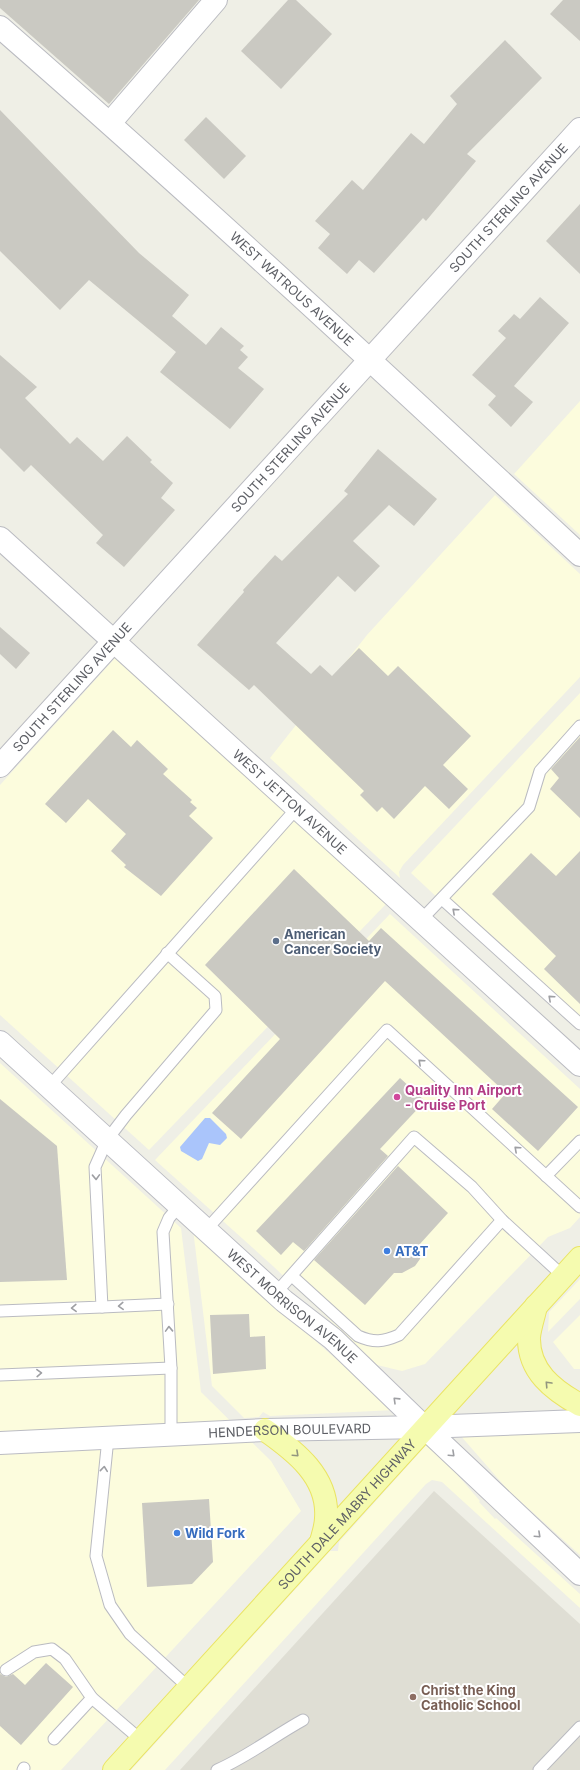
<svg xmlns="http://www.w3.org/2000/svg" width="580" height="1770" viewBox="0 0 580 1770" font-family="Inter,sans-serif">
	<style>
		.commercial { fill: #fcfcdd }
		.education { fill: #dfded4 }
		.water { fill: #aac5fb }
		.building { fill: #cac9c2 }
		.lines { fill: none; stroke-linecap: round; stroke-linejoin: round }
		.lane-casing { stroke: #babbc1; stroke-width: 13 }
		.street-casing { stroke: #babbc1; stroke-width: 24 }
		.secondary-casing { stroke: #bbbcc3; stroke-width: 24 }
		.primary-casing { stroke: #eae463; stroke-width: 24 }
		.lane { stroke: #fff; stroke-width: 11 }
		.street { stroke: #fff; stroke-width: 22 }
		.secondary { stroke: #fff; stroke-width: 22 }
		.primary { stroke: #f5fbaf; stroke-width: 22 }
		.oneway { stroke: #9e9fa3 }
		.oneway2 { stroke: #92967f }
		.service-dot { fill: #5c6f8a; stroke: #fff; stroke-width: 1.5 }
		.hotel-dot { fill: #d1479c; stroke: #fff; stroke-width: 1.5 }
		.shop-dot { fill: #3f7fe0; stroke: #fff; stroke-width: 1.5 }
		.education-dot { fill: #8d6e63; stroke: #fff; stroke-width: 1.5 }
		.labels { text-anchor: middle; stroke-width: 4; stroke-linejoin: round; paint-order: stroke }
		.street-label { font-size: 13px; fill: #5d5f65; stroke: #fff }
		.service-label { font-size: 13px; font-weight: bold; fill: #4e5e75; stroke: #fff; text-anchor: start }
		.hotel-label { font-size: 13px; font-weight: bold; fill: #b23c85; stroke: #fff; text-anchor: start }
		.shop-label { font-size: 13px; font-weight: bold; fill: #366cbe; stroke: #fff; text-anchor: start }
		.education-label { font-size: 13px; font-weight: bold; fill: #785e54; stroke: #fff; text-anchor: start }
	</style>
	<rect width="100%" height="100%" fill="#efefe6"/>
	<g class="commercial">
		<path d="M580,401V535L514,474Z"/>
		<path d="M495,495L580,574V677L403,865L399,872L400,878L270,758L367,635Z"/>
		<path d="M117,656L386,904L149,1150L0,1015V785Z"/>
		<path d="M580,693V1031L411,873Z"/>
		<path d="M390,914L580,1089V1217L570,1228L548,1237L425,1364L402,1371L377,1365L274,1267L155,1160Z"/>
		<path d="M0,1063L181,1228L201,1392L271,1461L301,1511L61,1770H0Z"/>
		<path d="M193,1229L320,1345L395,1410L270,1416L263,1412L259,1417L244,1418L212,1386Z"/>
		<path d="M580,1279V1299L548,1332L549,1312Z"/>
		<path d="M580,1315V1369H574L553,1342Z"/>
		<path d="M580,1431V1555L508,1490L460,1435Z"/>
		<path d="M429,1442L480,1501L479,1502L495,1519L496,1518L580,1594V1608L442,1482L432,1480L426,1484L165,1770H131L330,1551H338L339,1542Z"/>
	</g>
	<path class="education" d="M434,1491L580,1624V1770H180Z"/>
	<path class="water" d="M205,1118H210L226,1134L227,1138L220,1145L209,1143L202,1159L198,1161L181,1151L180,1147Z"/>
	<g class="building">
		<path d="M0,0H199L109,104L0,8Z"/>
		<path d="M288,0H296L332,34L281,89L241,51Z"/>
		<path d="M563,0H580V41L550,14Z"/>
		<path d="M505,40L542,78L467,154L476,161L426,221L423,218L374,273L359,260L347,274L318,248L330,234L315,221L352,180L363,190L411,133L424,144L457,104L450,96Z"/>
		<path d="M0,110L139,253L189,295L172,316L206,345L221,327L244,346L240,350L248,357L238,368L264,389L230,429L160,372L176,352L89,280L60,310L0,251Z"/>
		<path d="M206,117L246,156L224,179L184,140Z"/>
		<path d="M580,204V274L546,241Z"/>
		<path d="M540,297L569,323L514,386L533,402L511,427L488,405L496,396L472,375L506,338L498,331L514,314L520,319Z"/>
		<path d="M0,355L37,387L25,398L70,444L77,437L103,461L127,436L152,460L150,462L173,483L161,498L175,510L124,567L96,543L103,535L31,465L24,472L0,448Z"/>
		<path d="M378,449L437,499L414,526L389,505L353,541L380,566L355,592L338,576L276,643L311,674L320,665L332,676L359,648L388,676L398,666L471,736L443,765L468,789L449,809L425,786L394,819L382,807L377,812L360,795L364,791L254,685L249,690L197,645L244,592L243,590L275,555L282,561L348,494L344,491Z"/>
		<path d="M0,627L30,653L16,669L0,654Z"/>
		<path d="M113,730L131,747L137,740L168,769L163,774L192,800L190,802L197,808L189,816L213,838L161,896L124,867L126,865L111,851L126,834L88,799L66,823L45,804Z"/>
		<path d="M580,737V818L550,789L559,778L551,769Z"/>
		<path d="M580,851V1004L544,969L556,956L492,894L531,853L556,876Z"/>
		<path d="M294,869L369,941L381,928L578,1107L538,1151L492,1109L506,1093L385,981L241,1139L212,1113L280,1039L205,965Z"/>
		<path d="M400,1078L425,1101L380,1149L388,1156L304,1251L293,1242L281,1255L256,1231Z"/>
		<path d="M0,1099L57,1146L67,1280L0,1282Z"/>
		<path d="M398,1166L448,1213L419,1245L421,1251L420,1259L415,1266L402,1273H394L365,1305L314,1260Z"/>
		<path d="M249,1314L250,1337L265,1336L266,1369L213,1374L210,1315Z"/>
		<path d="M209,1499L213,1562L192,1584L147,1587L142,1503Z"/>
		<path d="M46,1663L73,1687L21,1745L0,1726V1674L6,1677L13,1674L25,1685Z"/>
	</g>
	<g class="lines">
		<defs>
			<g id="lane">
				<path d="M442,899L580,1024"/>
				<path d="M421,920L529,807L540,771L580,726"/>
				<path d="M49,1087L297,808"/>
				<path d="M546,1176L580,1141"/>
				<path d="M206,1230L387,1030L580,1207"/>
				<path d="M292,1276L358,1336C374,1343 383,1342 399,1335L502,1220"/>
				<path d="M275,1294L414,1137L472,1187L502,1220L563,1276"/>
				<path d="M102,1307L168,1304"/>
				<path d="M0,1311L102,1307L95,1167L107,1140L126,1115L216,1010L215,996L167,953"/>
				<path d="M0,1375L171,1368"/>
				<path d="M171,1435V1368L163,1232L169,1218L179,1206"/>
				<path d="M108,1438L96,1556L110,1605L130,1634L188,1687"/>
				<path d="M6,1670L34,1652L52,1649L65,1659L92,1698"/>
				<path d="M54,1739L92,1698L141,1740"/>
				<path d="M23,1770L24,1768"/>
				<path d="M217,1770C247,1757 274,1736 303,1720"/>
				<path d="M539,1770L580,1727"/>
			</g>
			<g id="street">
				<path id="s1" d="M0,27C197,199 389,377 580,555"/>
				<path d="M110,123L216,0"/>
				<path id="s2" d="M0,538L580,1065"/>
				<path id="s3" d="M0,766L580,129"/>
				<path d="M424,1427L580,1574"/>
			</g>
			<g id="secondary">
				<path id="s4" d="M0,1042L284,1301L333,1339L424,1427"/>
				<path id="s5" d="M0,1443L265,1430L424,1427L580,1421"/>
			</g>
			<g id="primary">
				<path d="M536,1306C534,1316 530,1327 529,1337C528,1371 553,1390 580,1405"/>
				<path d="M265,1430C295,1451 329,1477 326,1518C326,1526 323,1534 321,1542"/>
				<path id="s6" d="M114,1770L580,1258"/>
			</g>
		</defs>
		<use href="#lane" class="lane-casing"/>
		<use href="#street" class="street-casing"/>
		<use href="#secondary" class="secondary-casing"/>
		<use href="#primary" class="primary-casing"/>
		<use href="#lane" class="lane"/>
		<use href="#street" class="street"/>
		<use href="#secondary" class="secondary"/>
		<use href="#primary" class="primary"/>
	</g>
	<defs><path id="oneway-chevron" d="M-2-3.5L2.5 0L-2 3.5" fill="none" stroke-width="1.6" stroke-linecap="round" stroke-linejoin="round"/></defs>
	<g class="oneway">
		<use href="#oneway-chevron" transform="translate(455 911) rotate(-138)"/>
		<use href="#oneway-chevron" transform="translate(551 998) rotate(-138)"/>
		<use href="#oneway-chevron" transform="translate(421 1062) rotate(-138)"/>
		<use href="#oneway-chevron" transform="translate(517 1149) rotate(-138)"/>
		<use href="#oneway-chevron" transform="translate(96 1177) rotate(88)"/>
		<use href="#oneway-chevron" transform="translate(121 1306) rotate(177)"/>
		<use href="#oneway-chevron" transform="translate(74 1308) rotate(178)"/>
		<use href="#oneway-chevron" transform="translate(169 1329) rotate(-92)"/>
		<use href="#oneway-chevron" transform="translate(39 1373) rotate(-2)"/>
		<use href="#oneway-chevron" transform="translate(396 1400) rotate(-136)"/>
		<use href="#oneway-chevron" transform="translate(452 1454) rotate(43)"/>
		<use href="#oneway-chevron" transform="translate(104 1469) rotate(-84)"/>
		<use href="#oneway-chevron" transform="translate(538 1535) rotate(43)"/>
	</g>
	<g class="oneway2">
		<use href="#oneway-chevron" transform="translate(548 1384) rotate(-133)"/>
		<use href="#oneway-chevron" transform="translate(296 1454) rotate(43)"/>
	</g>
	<circle class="service-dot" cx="276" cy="941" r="4"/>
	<circle class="hotel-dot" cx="397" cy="1097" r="4"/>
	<g class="shop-dot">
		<circle cx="387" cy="1251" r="4"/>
		<circle cx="177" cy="1533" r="4"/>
	</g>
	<circle class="education-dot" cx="413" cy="1697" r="4"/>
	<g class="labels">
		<g class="street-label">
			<text dy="5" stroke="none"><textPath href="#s3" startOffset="755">SOUTH STERLING AVENUE</textPath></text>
			<text dy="5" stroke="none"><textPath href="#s1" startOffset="392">WEST WATROUS AVENUE</textPath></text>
			<text dy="5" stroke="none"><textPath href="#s3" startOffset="431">SOUTH STERLING AVENUE</textPath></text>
			<text dy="5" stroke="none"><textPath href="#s3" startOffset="107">SOUTH STERLING AVENUE</textPath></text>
			<text dy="5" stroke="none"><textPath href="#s2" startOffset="392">WEST JETTON AVENUE</textPath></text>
			<text dy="5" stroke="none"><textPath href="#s4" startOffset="394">WEST MORRISON AVENUE</textPath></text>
			<text dy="5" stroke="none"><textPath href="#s5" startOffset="290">HENDERSON BOULEVARD</textPath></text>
			<text dy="5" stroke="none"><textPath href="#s6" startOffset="346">SOUTH DALE MABRY HIGHWAY</textPath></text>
		</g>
		<g class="service-label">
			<text x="284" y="939">American<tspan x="284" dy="15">Cancer Society</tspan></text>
		</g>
		<g class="hotel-label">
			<text x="405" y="1095">Quality Inn Airport<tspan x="405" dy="15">- Cruise Port</tspan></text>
		</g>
		<g class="shop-label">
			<text x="395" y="1256">AT&amp;T</text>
			<text x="185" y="1538">Wild Fork</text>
		</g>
		<g class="education-label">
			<text x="421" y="1695">Christ the King<tspan x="421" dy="15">Catholic School</tspan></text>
		</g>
	</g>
</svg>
